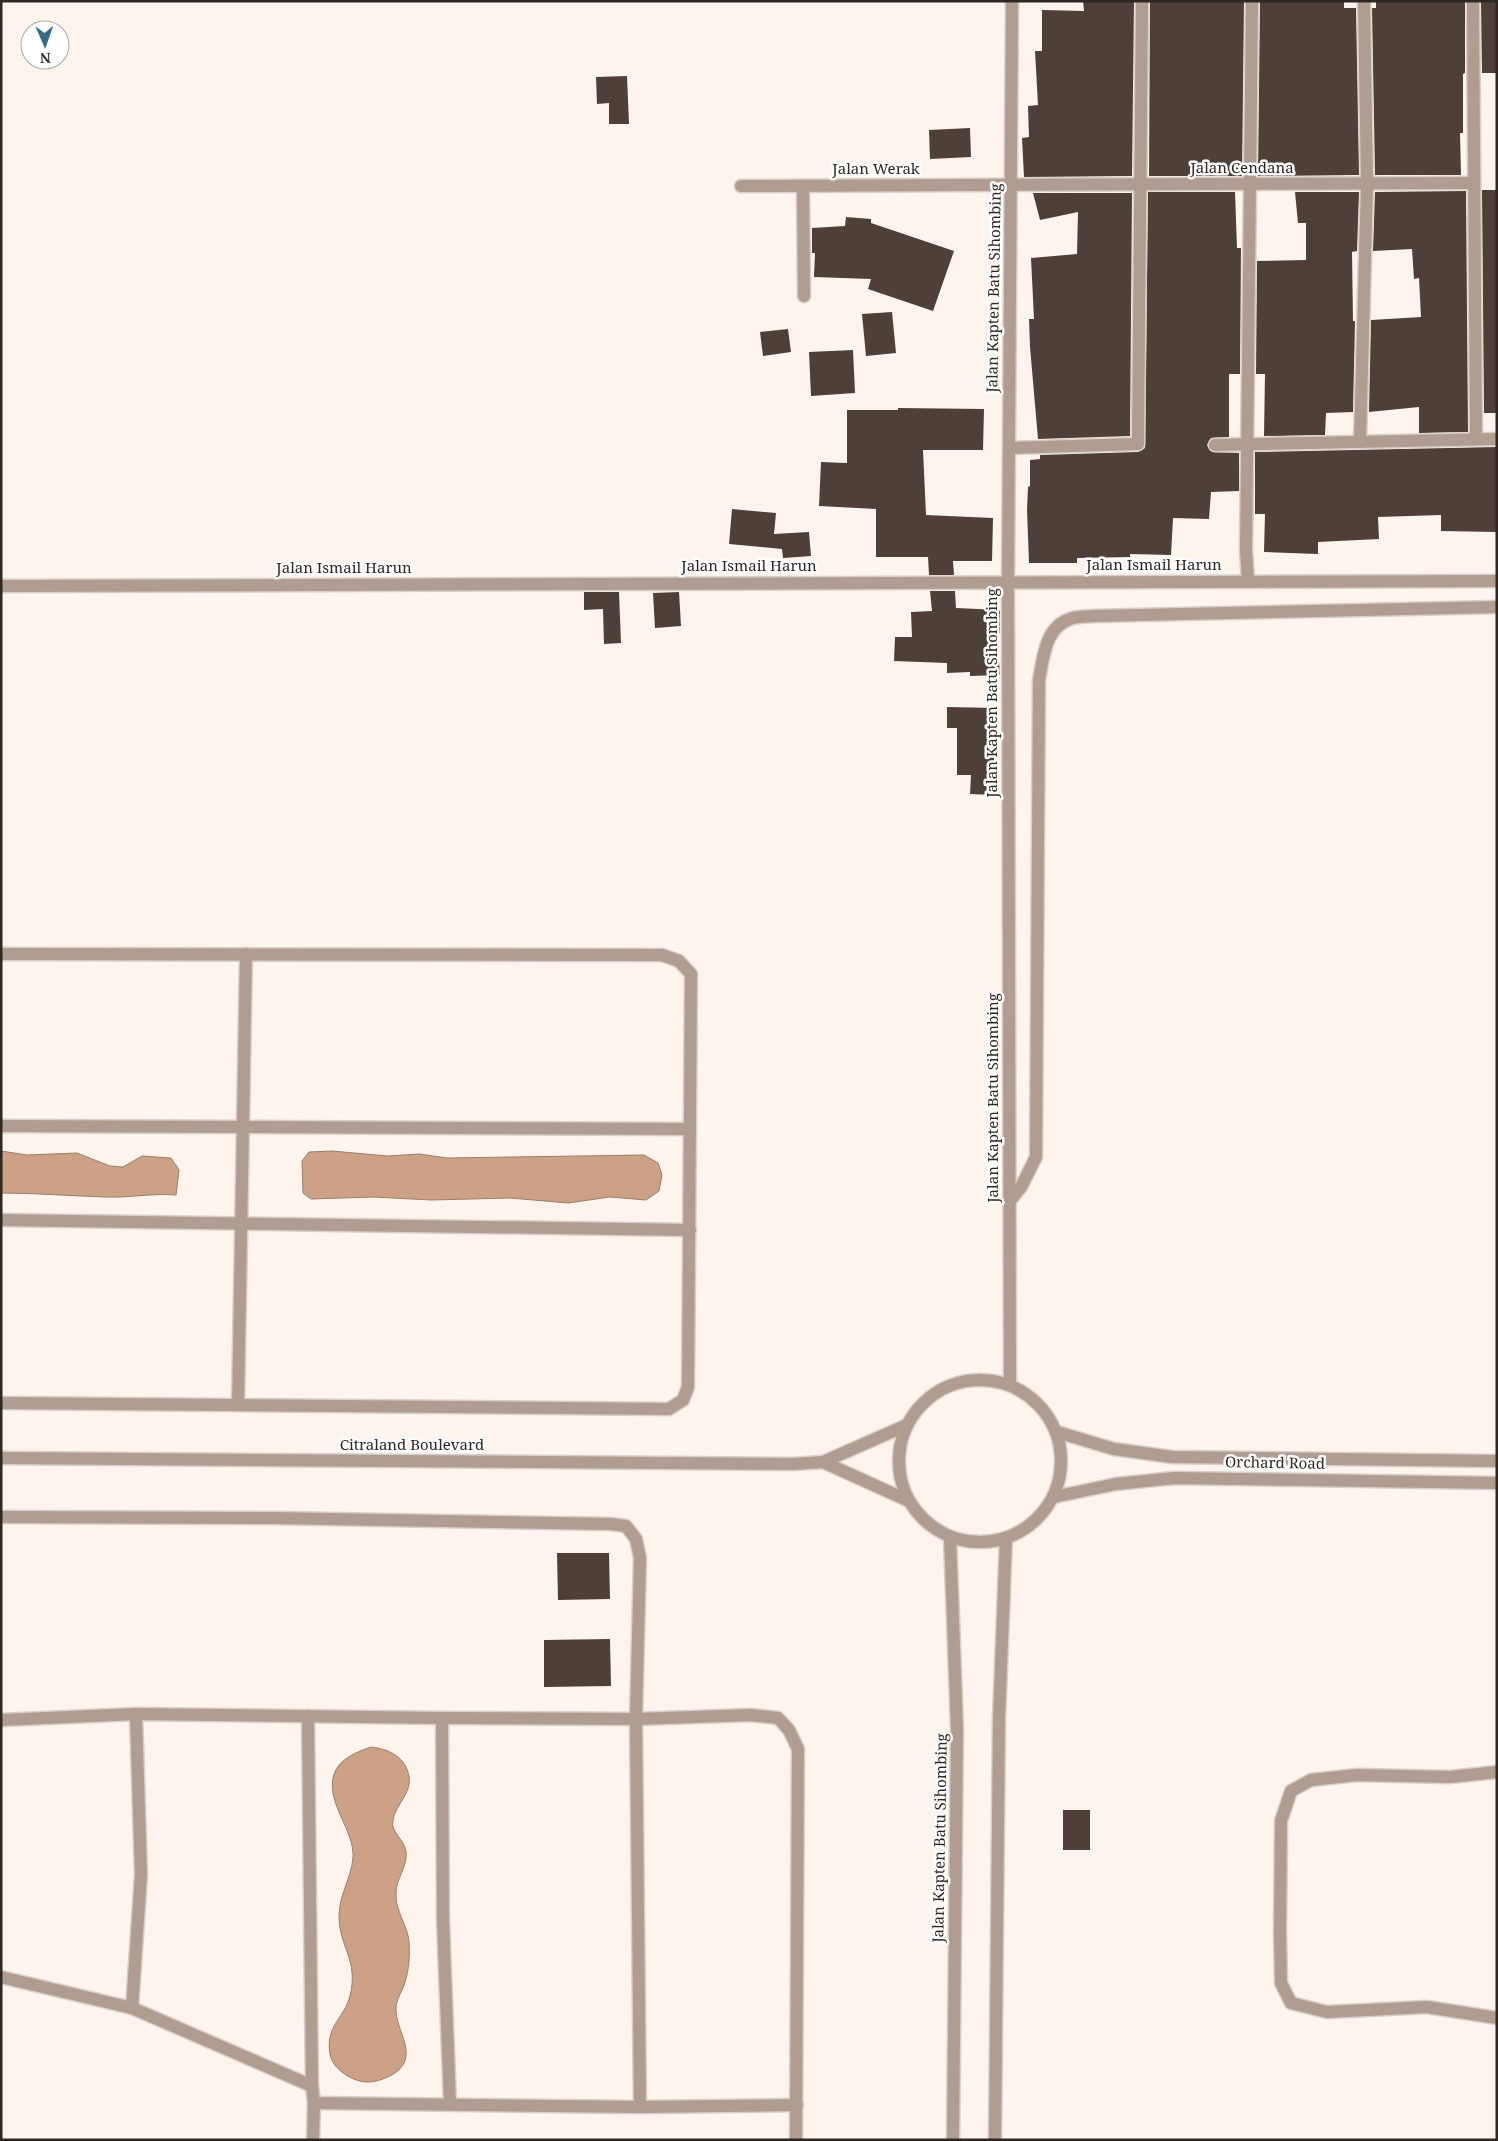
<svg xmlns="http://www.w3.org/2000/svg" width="1498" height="2141" viewBox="0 0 1498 2141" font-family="'Noto Serif',serif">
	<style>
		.water { fill: #cda186; stroke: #9d7d69 }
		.building { fill: #4e4038 }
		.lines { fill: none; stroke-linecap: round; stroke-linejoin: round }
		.minor-casing { stroke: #d9cfca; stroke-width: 15 }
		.minor { stroke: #b09c90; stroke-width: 12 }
		.labels { text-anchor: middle; stroke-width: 5; stroke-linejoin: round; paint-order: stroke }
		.street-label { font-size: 15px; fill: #2e2824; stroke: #fff }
	</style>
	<rect width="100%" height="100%" fill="#fef4ee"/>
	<g class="water">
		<path d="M1,1151L27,1155L77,1153L110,1166L123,1167L142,1156L171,1158L179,1170L176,1195C152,1193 129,1198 106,1197C71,1196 36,1193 1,1193Z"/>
		<path d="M332,1151L388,1156L419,1154L447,1158L644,1155L658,1163L662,1175L659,1191L646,1200L610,1197L568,1203L510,1198L431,1200L374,1197L311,1199L303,1193L302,1161L309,1152Z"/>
		<path d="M371,1747C388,1749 405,1756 409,1776C412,1793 396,1804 393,1820C390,1832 404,1839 406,1851C408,1867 396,1878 396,1893C395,1911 408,1926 409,1942C410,1955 409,1970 405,1982C403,1990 396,1999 396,2008C395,2032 422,2057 392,2075C386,2078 376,2082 369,2082C354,2083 332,2069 330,2054C325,2026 344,2019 350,1996C359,1960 339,1947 339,1916C339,1895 351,1879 353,1858C355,1830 325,1803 334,1774C340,1758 357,1752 371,1747Z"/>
	</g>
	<g class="building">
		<path d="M1083,1H1134L1132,176L1024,177L1022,138L1029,137L1028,106L1038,105L1035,51H1042V10L1084,11Z"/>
		<path d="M1150,1H1244L1242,176H1149Z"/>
		<path d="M1260,1H1344V8H1356L1359,175L1258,176Z"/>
		<path d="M1376,1H1465V73L1463,74V133H1460L1461,175H1375L1372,8H1376Z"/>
		<path d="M1481,1H1497V73H1482Z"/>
		<path d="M627,76L629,124H609V103L597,104L596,77Z"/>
		<path d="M970,128L971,157L930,159L929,130Z"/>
		<path d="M1482,190H1497V413H1484Z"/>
		<path d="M1466,191L1468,432L1419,433V407L1369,412L1371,320L1421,317L1419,278L1414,279L1412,249L1373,251L1375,192Z"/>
		<path d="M1148,192H1235L1237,248H1241L1240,374H1229V437L1211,438L1207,445L1212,452L1239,453V491L1211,492L1209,519L1173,518L1171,555L1130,554V557L1077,558V563H1029L1027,510L1028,487L1030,486V460L1040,459V455L1138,452L1145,448Z"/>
		<path d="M1295,192H1359L1357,251L1352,252L1353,321H1355L1353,412L1326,413L1325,435L1264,436L1265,374H1256L1257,261L1306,260V223H1298Z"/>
		<path d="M1033,193H1132L1130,436L1038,439L1030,347L1029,319H1034L1031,258L1077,254L1078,212L1040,220Z"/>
		<path d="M846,217L871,219V223L954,251L933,311L868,289L871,279L814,277L815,253H812V228L845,226Z"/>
		<path d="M892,312L896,353L866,356L862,314Z"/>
		<path d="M788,329L791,352L763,356L760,332Z"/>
		<path d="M853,350L855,393L811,396L809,352Z"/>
		<path d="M898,408L984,409L983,450H923L926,515L993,518L992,561H953L954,575H929L928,557H876V509L819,506L821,462L847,463V410H898Z"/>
		<path d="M1497,447V532L1441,531V515L1378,517L1379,539L1318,542V554L1264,552L1265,514H1255V452Z"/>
		<path d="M732,509L776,513L774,534L809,532L811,556L783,558L782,549L729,544Z"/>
		<path d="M930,591H955L956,608L1000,610V633H997L1000,675L970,676V672L947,673V663L894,661L895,637H912L911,612L932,611Z"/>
		<path d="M584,592H619L621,643L604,644L603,609L584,610Z"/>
		<path d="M679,592L681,626L655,628L653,593Z"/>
		<path d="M947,707L996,708L994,729V795L970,794L971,775H957V728H947Z"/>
		<path d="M557,1553H609L610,1599L558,1600Z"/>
		<path d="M610,1639L611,1686L544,1687V1640Z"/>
		<rect x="1063" y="1810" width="27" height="40"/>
	</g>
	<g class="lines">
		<defs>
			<g id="minor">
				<path d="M1473,1L1476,439"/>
				<path d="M741,186L1474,183"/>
				<path d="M803,186L804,296"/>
				<path d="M1360,442L1367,184L1364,1"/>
				<path d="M1215,445L1497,439"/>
				<path d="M1009,448L1138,444L1142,1"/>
				<path d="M1248,581L1246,550L1252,1"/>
				<path d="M1,586L1497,581"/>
				<path d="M1,954L662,955L679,961L691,974L688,1387L683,1400L669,1409L1,1403"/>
				<path d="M1,1126L690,1129"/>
				<path d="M1009,1202L1021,1187L1036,1157L1039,680C1043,659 1045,627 1070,619C1077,616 1086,617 1094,616L1497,607"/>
				<path d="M1,1220L690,1230"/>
				<circle cx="980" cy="1461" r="81"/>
				<path d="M1010,1385L1008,581L1012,1"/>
				<path d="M238,1405L246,954"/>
				<path d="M1057,1432L1114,1449L1172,1457L1497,1461"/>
				<path d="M1,1458L793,1464L823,1462L907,1425"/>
				<path d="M823,1462L909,1501"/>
				<path d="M1054,1497L1116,1484L1174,1478L1497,1483"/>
				<path d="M1,1517L274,1518L610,1524L626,1526L636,1539L640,1558L636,1719L640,2107L314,2103L312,2086L308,1716"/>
				<path d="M950,1537L957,1729L953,2140"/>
				<path d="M442,1718L443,1920L450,2104"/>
				<path d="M1,1720L136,1714L442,1718L636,1719L751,1715L778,1718L789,1730L798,1749L796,2140"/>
				<path d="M1497,1772L1450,1777L1357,1775L1311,1780L1291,1791L1281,1821L1280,1933L1281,1983L1291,2003L1327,2012L1427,2007L1497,2018"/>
				<path d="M1,1977L132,2008L312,2086"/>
				<path d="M132,2008L141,1875L136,1714"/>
				<path d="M640,2107L797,2105"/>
				<path d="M313,2140L314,2103"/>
				<path d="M995,2140L999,1718L1006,1538"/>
			</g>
		</defs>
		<use href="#minor" class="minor-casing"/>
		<use href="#minor" class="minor"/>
	</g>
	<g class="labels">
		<g class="street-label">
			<text x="1242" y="173">Jalan Cendana</text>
			<text x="876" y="174">Jalan Werak</text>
			<text transform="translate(994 288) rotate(-89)" y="5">Jalan Kapten Batu Sihombing</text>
			<text x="1154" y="570">Jalan Ismail Harun</text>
			<text x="749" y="571">Jalan Ismail Harun</text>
			<text x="344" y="573">Jalan Ismail Harun</text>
			<text transform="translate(992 693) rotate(-90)" y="5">Jalan Kapten Batu Sihombing</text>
			<text transform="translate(993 1098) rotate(-90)" y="5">Jalan Kapten Batu Sihombing</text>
			<text x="412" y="1450">Citraland Boulevard</text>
			<text transform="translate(1275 1463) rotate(1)" y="5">Orchard Road</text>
			<text transform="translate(940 1838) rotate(-89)" y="5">Jalan Kapten Batu Sihombing</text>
		</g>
	</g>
	<rect width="1498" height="2141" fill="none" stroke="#2e2824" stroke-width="5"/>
	<g transform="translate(45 45) rotate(178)"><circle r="24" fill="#ffffff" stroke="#aba9a7"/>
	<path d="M0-4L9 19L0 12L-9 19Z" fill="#366c88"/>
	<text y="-8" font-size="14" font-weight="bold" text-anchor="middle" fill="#2e2824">N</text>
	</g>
</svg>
